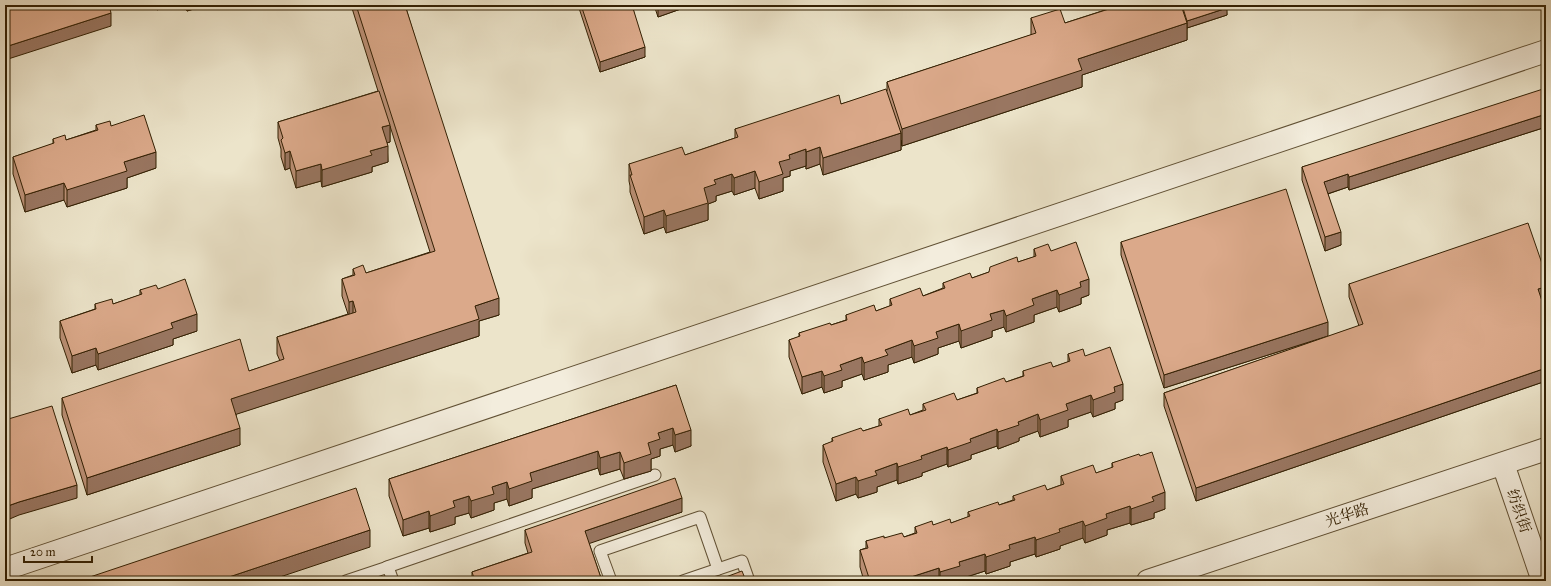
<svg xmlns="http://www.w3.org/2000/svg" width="1551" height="586" viewBox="0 0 1551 586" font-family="'IM FELL Great Primer','Noto Serif SC',serif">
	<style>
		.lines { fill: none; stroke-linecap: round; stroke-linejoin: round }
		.service-casing { stroke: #615135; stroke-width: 13 }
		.minor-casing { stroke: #615135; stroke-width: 24 }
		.tertiary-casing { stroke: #615135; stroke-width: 24 }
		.service { stroke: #f3eddd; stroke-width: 11 }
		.minor { stroke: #f3eddd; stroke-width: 22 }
		.tertiary { stroke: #f3eddd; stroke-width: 22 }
		.wall { fill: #bc9177; stroke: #332003 }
		.shaded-wall { fill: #997661; stroke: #332003 }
		.building { fill: #dba98a; stroke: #332003 }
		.labels { text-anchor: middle; stroke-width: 3; stroke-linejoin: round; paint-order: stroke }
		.street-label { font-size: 15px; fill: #332003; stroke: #f3eddd }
	</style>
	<rect width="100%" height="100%" fill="#ece4ca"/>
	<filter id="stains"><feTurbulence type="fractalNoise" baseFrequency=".005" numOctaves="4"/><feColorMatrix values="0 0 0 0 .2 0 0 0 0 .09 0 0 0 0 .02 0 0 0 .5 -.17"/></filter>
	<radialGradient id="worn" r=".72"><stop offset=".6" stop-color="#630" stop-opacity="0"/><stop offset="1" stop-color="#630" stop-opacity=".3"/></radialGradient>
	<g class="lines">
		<defs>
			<g id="service">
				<path d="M387,567L655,475"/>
				<path d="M346,581L388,567L393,581"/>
				<path d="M611,581L600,551L700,517L718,569"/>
				<path d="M683,581L742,561L749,581"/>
			</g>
			<path id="minor" d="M1503,464L1543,581"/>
			<g id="tertiary">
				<path d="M5,569L1546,51"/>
				<path d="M1148,581L1546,449"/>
			</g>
		</defs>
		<use href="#service" class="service-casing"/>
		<use href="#minor" class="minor-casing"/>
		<use href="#tertiary" class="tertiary-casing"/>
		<use href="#service" class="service"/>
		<use href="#minor" class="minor"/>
		<use href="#tertiary" class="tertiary"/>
	</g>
	<g class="wall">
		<path d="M185,5H207L187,11Z"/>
		<path d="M351,5H405L499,315L479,321V336L236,414L240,445L87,495L62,415V398L249,371L280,361L277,354V337L348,314L342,296V279L353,275V269L366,273L430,252L390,126V142L387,143L388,162L372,167V172L322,187L321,181L296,188L290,168L285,170L281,157V149L278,138V122L378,91Z"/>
		<path d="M578,5H632L645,57L600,72Z"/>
		<path d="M654,5H692L658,17Z"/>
		<path d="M1108,5H1226L1227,15L1187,28V40L1082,75V87L902,146L901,140V150L823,175L820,164L806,169V166L790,171V176L783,178V191L759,199L755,188L734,195L732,191L716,196V201L708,204V220L666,233L664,227L644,234L630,192V186L629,181V164L685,155L735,138V129L841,104L887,91V82L1031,35V18L1065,23L1108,9Z"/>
		<path d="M1546,98V127L1349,190L1348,187L1328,194L1341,245L1325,251L1302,180V167Z"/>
		<path d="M96,125L111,126L156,168L127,178V188L67,207L64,200L25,212L13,174V157L53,144V139L66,140L96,130Z"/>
		<path d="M1121,242L1328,336L1164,388L1121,255Z"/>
		<path d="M1034,249L1051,251L1089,295L1081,298V304L1059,312L1057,307L1034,315V322L1006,332L1004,327L992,331V337L961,348L959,341L938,348V354L914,363L912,357L888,365V372L864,380L862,374L842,381V387L824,393L822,387L802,394L789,357V340L799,337V333L831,325L846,320V315L876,311L890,306V299L923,296L943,288V283L972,278L1018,262L1034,257Z"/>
		<path d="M1546,275V300L1542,301L1546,313V381L1196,501L1164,406V393L1359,326L1349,297V284Z"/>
		<path d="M158,289L197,331L173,339V345L98,370L96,365L72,373L60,338V321L95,309V304H113L140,295V290Z"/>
		<path d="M1068,354L1085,356L1123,400L1115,403V409L1093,417L1091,412L1068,420V427L1040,437L1038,431L1019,438V441L998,449L997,446L971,455V459L948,467L947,464L922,473V476L898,484L897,480L877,487V492L858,498L856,494L836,501L823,462V445L832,442V438L863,431L879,426V419L910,415L923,410V404L957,400L977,393V388L1006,382L1023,376V371L1053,367L1068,362Z"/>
		<path d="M676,385L691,446L675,452L673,445L660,449V456L651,459V471L624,479L620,469L600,475L598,468L532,489V498L509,506L507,499L494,503V510L471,518L469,513L455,517V524L430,532L429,528L403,536L389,496V479Z"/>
		<path d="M1140,456L1165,509L1154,513V518L1131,525L1130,523L1107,530V535L1085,543L1083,538L1060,546V549L1036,557L1035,554L1010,562V566L986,574L985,571L960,579V581H864L860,567V550L866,548V541L884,538L904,537L915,533V527L951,523L968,517V512L999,505L1013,500V496L1047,490L1061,485V476L1096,473L1112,468V463Z"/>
		<path d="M682,512L589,543L602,581H472V572L528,553L525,543V530Z"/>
	</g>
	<g class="shaded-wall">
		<path d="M157,5H172L157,10Z"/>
		<path d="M187,5H207L187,11Z"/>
		<path d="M658,5H692L658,17Z"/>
		<path d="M1227,8V15L1187,28V21Z"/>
		<path d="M111,13V26L5,60V47Z"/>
		<path d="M1187,23V40L1082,75V87L902,146V129L1078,59Z"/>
		<path d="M645,47V57L600,72V62Z"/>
		<path d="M1546,114V127L1349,190V177Z"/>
		<path d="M390,125V142L382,144V127Z"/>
		<path d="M901,133V150L823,175V158Z"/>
		<path d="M388,146V162L372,167V172L322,187V170L370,151Z"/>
		<path d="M820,147V164L806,169V152Z"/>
		<path d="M806,149V166L790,171V176L783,178V191L759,199V182L779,162L789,155Z"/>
		<path d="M290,151V168L285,170V153Z"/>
		<path d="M156,152V168L127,178V188L67,207V190L124,162Z"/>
		<path d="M321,164V181L296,188V171Z"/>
		<path d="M755,171V188L734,195V178Z"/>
		<path d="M732,174V191L716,196V201L708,204V220L666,233V216L714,180Z"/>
		<path d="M1348,174V187L1324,195V182Z"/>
		<path d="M64,183V200L25,212V195Z"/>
		<path d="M664,210V227L644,234V217Z"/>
		<path d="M1341,232V245L1325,251V237Z"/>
		<path d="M1089,279V295L1081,298V304L1059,312V295L1080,282Z"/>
		<path d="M1546,287V300L1538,303V289Z"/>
		<path d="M1057,290V307L1034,315V322L1006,332V316L1032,299Z"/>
		<path d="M499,298V315L479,321V336L231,416V399L475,306Z"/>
		<path d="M353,301V318L349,319V302Z"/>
		<path d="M1004,310V327L992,331V337L961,348V331L990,314Z"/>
		<path d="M197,314V331L173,339V345L98,370V354L171,323Z"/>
		<path d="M1328,322V336L1164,388V375Z"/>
		<path d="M959,324V341L938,348V354L914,363V346L936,332Z"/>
		<path d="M912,340V357L888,365V372L864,380V363L885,350Z"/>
		<path d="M96,348V365L72,373V356Z"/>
		<path d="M862,357V374L842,381V387L824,393V376L840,365Z"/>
		<path d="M1546,368V381L1196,501V488Z"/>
		<path d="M822,371V387L802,394V377Z"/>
		<path d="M1123,384V400L1115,403V409L1093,417V400L1114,387Z"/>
		<path d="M1091,395V412L1068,420V427L1040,437V420L1066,404Z"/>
		<path d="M1038,414V431L1019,438V441L998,449V432L1018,422Z"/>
		<path d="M240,428V445L87,495V478Z"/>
		<path d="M673,428V445L660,449V456L651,459V471L624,479V463L658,433Z"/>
		<path d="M997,429V446L971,455V459L948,467V450L970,439Z"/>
		<path d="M691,430V446L675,452V435Z"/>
		<path d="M947,447V464L922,473V476L898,484V467L921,456Z"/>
		<path d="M598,451V468L532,489V498L509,506V489L530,473Z"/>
		<path d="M620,452V469L600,475V458Z"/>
		<path d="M897,463V480L877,487V492L858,498V481L875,471Z"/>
		<path d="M856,477V494L836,501V484Z"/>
		<path d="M507,482V499L494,503V510L471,518V501L492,487Z"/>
		<path d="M77,485V498L19,515L5,521V507L19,502Z"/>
		<path d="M1165,492V509L1154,513V518L1131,525V509L1152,497Z"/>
		<path d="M469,496V513L455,517V524L430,532V516L453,501Z"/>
		<path d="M682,498V512L585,545V531Z"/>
		<path d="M1130,506V523L1107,530V535L1085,543V526L1106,514Z"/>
		<path d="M429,511V528L403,536V520Z"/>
		<path d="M1083,521V538L1060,546V549L1036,557V540L1059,529Z"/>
		<path d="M370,530V547L268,581H217Z"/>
		<path d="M1035,537V554L1010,562V566L986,574V557L1009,545Z"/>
		<path d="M985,554V571L960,579V581H940V572L959,562Z"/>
		<path d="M939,568V581H911V577Z"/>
	</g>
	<g class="building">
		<path d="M5,5H109L111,13L5,47Z"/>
		<path d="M356,5H405L499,298L475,306L479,319L231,399L240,428L87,478L62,398L240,339L249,371L284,359L277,337L356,312L353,301L349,302L342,279L355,275L353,269L363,265L366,273L435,251Z"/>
		<path d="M581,5H632L645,47L600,62Z"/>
		<path d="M1111,5H1181L1187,23L1078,59L1082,70L902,129L887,82L1036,33L1031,18L1060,9L1065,23L1112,8Z"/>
		<path d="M1182,5H1226L1227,8L1187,21Z"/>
		<path d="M886,89L901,133L823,158L820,147L806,152V149L789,155L790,159L779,162L783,174L759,182L755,171L734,178L732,174L714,180L716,184L704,188L708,203L666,216L664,210L644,217L630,175H632L629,164L682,147L685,155L738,137L735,129L839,95L841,104Z"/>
		<path d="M1543,89L1546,98V114L1349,177L1348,174L1324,182L1341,232L1325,237L1302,167Z"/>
		<path d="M379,91L390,125L382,127L388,146L370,151L372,155L322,170L321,164L296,171L290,151L285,153L281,140L283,138L278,122Z"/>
		<path d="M144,115L156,152L124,162L127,171L67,190L64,183L25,195L13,157L54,143L53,139L65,135L66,140L98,130L96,125L110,121L111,126Z"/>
		<path d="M1286,189L1328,322L1164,375L1121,242Z"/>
		<path d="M1528,223L1546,275V287L1538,289L1546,313V368L1196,488L1164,393L1363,324L1349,284Z"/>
		<path d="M1076,242L1089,279L1080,282L1081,287L1059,295L1057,290L1032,299L1034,305L1006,316L1004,310L990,314L992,320L961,331L959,324L936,332L938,338L914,346L912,340L885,350L888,355L864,363L862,357L840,365L842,370L824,376L822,371L802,377L789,340L800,336L799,333L830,323L831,325L847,320L846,315L874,305L876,311L892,305L890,299L920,288L923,296L945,288L943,283L970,273L972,278L989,272L990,267L1017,257L1018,262L1036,256L1034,249L1048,244L1051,251Z"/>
		<path d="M185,279L197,314L171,323L173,328L98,354L96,348L72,356L60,321L96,309L95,304L112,299L113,304L142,294L140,290L156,285L158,289Z"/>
		<path d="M1110,347L1123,384L1114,387L1115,392L1093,400L1091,395L1066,404L1068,410L1040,420L1038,414L1018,422L1019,425L998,432L997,429L970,439L971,442L948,450L947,447L921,456L922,459L898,467L897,463L875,471L877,475L858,481L856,477L836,484L823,445L833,441L832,438L861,428L863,431L882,425L879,419L908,409L910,415L926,410L923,404L954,393L957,400L978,393L977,388L1004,378L1006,382L1024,376L1023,371L1051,362L1053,367L1070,361L1068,354L1083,349L1085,356Z"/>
		<path d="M676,385L691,430L675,435L673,428L658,433L660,439L648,443L651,454L624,463L620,452L600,458L598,451L530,473L532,481L509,489L507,482L492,487L494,494L471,501L469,496L453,501L455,507L430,516L429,511L403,520L389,479Z"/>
		<path d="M52,406L77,485L19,502L5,507V420Z"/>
		<path d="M1152,452L1165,492L1152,497L1154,501L1131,509L1130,506L1106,514L1107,518L1085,526L1083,521L1059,529L1060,532L1036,540L1035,537L1009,545L1010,549L986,557L985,554L959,562L960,566L940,572L939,568L911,577L912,581H870L860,550L868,548L866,541L884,536V538L902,533L904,537L917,533L915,527L932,521L933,525L950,519L951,523L970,516L968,512L998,502L999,505L1015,500L1013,496L1045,485L1047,490L1064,484L1061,476L1093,465L1096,473L1113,467L1112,463L1139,454L1140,456Z"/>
		<path d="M675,478L682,498L585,531L602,581H475L472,572L532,552L525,530Z"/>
		<path d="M356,488L370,530L217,581H78Z"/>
		<path d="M742,571L746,581H715Z"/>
	</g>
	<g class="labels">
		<g class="street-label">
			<text transform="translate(1519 511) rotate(71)" y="5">纺织街</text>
			<text transform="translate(1347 515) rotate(-18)" y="5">光华路</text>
		</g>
	</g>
	<rect width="1551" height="586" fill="none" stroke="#ece4ca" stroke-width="20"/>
	<rect x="6" y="6" width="1539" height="574" fill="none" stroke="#332003" stroke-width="2"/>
	<rect x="10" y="10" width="1531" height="566" fill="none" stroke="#332003"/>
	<path d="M24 556v6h68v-6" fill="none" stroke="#332003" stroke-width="2"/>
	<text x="30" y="556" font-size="12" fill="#332003" stroke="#f3eddd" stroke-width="3" paint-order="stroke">20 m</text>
	<rect width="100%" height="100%" filter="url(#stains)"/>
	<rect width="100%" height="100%" fill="url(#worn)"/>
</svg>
